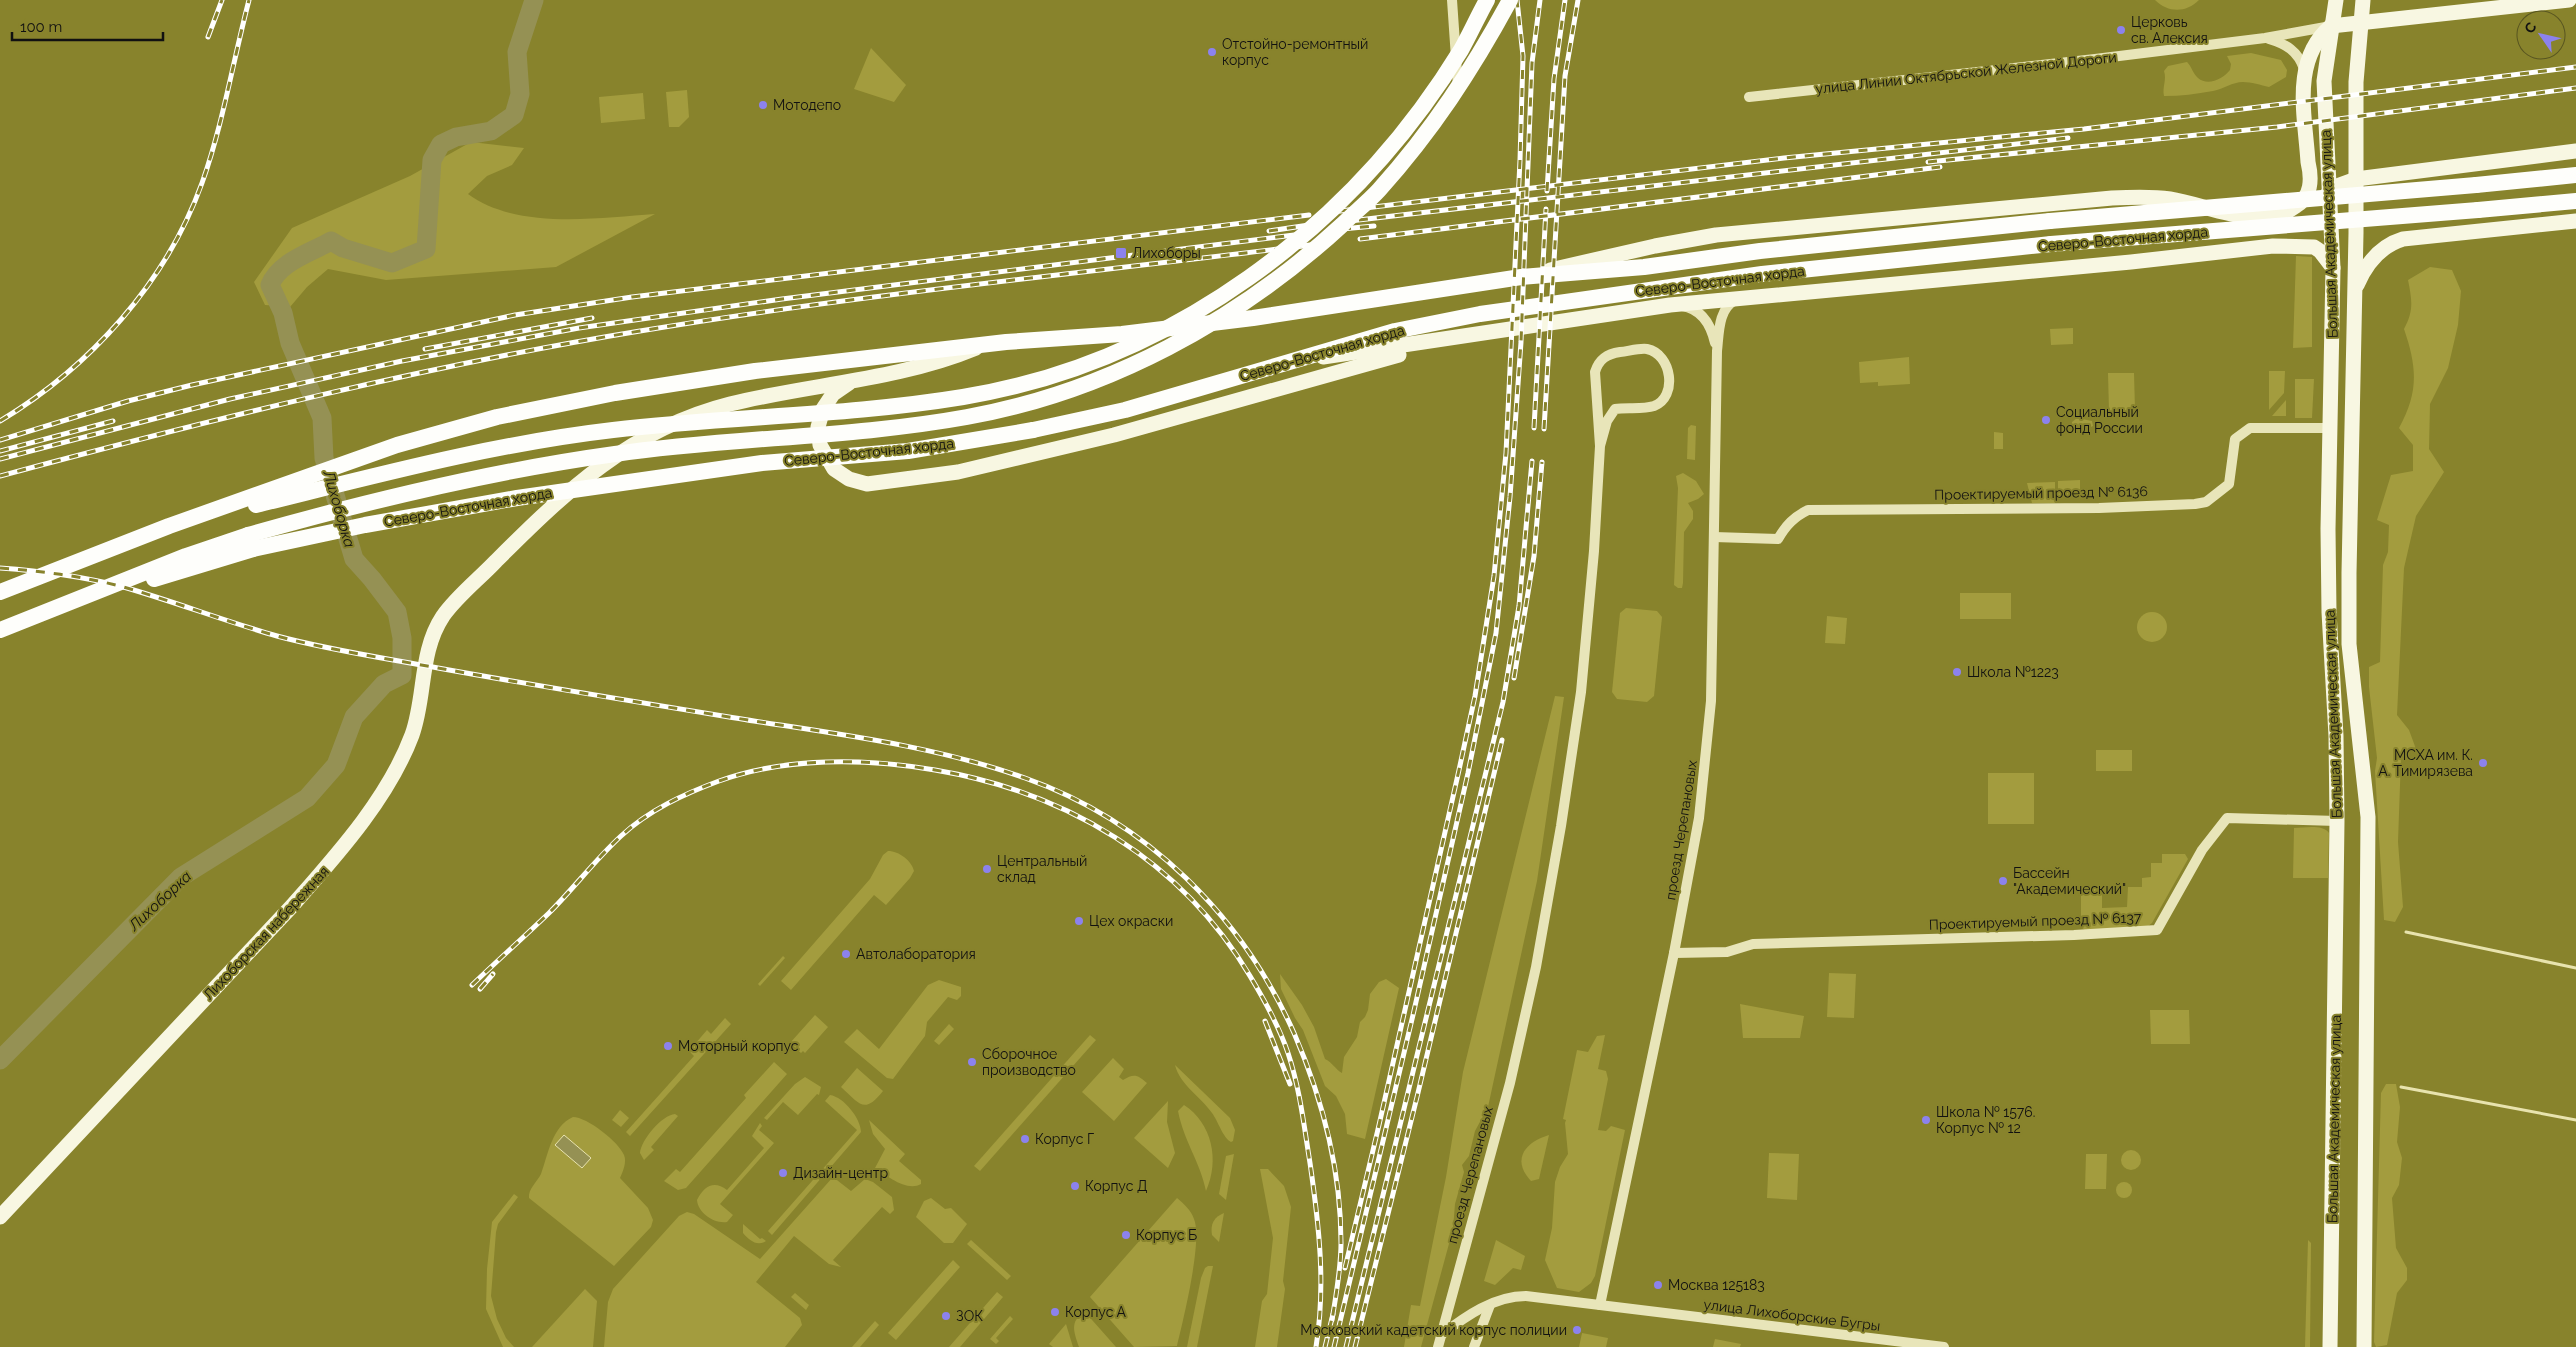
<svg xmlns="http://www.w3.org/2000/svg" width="2576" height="1347" viewBox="0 0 2576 1347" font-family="Raleway,sans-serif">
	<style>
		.green { fill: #a39c3e }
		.water { fill: #959154; stroke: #e8e3ae }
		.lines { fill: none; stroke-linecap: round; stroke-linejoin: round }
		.stream { stroke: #e8e3ae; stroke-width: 3 }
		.river { stroke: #959154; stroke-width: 19 }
		.street { stroke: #e8e5b9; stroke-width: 10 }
		.secondary { stroke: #f8f7e2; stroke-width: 15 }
		.primary { stroke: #fefefb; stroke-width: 16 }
		.rail-casing { stroke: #fff; stroke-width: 5 }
		.rail { stroke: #88832c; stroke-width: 3; stroke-dasharray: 9; stroke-linecap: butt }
		.primary-bridge { stroke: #fefefb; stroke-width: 16 }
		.poi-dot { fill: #8c82ed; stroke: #88832c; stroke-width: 2 }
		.labels { text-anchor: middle; stroke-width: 4; stroke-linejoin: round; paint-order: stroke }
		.poi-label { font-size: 14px; fill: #111; stroke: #88832c; text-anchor: start }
		.street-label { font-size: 14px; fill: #111; stroke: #88832c }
		.water-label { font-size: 15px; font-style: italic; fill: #111; stroke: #88832c }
	</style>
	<rect width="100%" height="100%" fill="#88832c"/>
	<g class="green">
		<path d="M2155,0H2199C2186,13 2168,13 2155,0Z"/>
		<path d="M871,48L906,85L894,102L854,89Z"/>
		<path d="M2251,53L2281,60L2287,70L2286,77L2269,87C2261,85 2251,82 2243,82C2232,82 2224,89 2213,91C2196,94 2181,96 2164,96C2162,87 2167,80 2164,71L2168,66L2187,62C2192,67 2193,74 2198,78C2208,87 2224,78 2230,70L2231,64L2227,56Z"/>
		<path d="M687,90L689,117L679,127H669L666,92Z"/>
		<path d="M643,93L645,119L601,123L599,97Z"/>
		<path d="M471,142L524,148L512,165L487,176L468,194C517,230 597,218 655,214L556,267L386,280L328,269L307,287L290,307L265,305L254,282L292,228L410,176Z"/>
		<path d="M2296,256L2312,257V347L2293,348Z"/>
		<path d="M2430,267L2452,270L2461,291L2458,325L2448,368L2430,404L2429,449L2444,472L2416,516L2404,568L2397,715L2409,730L2416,749L2401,757L2398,842L2403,907L2395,922L2384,920L2375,771L2377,758L2369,687V667L2380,662L2383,565L2388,552L2389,525L2377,520L2391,475L2413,471V445L2399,428C2419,392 2417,367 2404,329C2414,311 2412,300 2408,280Z"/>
		<path d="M2073,328V344L2051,345L2050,329Z"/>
		<path d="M1909,357L1910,384L1878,386V382L1860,383L1859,362Z"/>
		<path d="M2269,371H2285L2284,393L2269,410Z"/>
		<path d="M2108,373H2134L2135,410L2109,411Z"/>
		<path d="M2295,379H2314L2312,418H2295Z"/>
		<path d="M2286,400V416H2272Z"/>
		<path d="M2077,418L2092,421L2093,426C2086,430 2079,430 2072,426V422Z"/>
		<path d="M1691,425L1696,426L1695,460L1687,459L1688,428Z"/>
		<path d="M1994,432L2003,433V449H1994Z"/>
		<path d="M1683,473L1696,481L1704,494L1698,499L1688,503L1693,511V519L1684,532L1683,583L1682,588H1678L1674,585L1678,488L1676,476Z"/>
		<path d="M2080,480V496H2058V481Z"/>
		<path d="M2055,482V503H2032L2027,483Z"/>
		<rect x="1960" y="593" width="51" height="26"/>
		<path d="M1626,608L1657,611L1662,617L1654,696L1647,702L1617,699L1612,692L1620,613Z"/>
		<circle cx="2152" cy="627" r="15"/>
		<path d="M1827,616L1847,618L1845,644L1825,643Z"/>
		<path d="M1555,696L1564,697L1537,881L1488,1107L1475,1131L1469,1156L1462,1165L1464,1172L1455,1204L1453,1229L1421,1347H1404L1411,1305L1420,1306L1446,1177L1463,1072Z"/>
		<rect x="2096" y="750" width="36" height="21"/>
		<rect x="1988" y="773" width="46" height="51"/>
		<path d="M2294,828C2304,828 2323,824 2329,833L2328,878H2293Z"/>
		<path d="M888,851C899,851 912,861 914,871L910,878L886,905L874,895L791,990L781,981L870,879L883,855Z"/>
		<path d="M2162,854H2185L2188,859L2152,923L2147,927L2085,930L2081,927V894L2086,888H2102V908L2127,907L2128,887H2142V878L2151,877V863H2162Z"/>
		<path d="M783,956L785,958L760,986L758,984Z"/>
		<path d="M1829,973L1856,974L1854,1018L1827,1017Z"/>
		<path d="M1280,974L1302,1005L1314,1027L1325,1059C1333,1063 1335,1069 1342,1073L1344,1057L1357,1037L1360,1022L1365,1017L1368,1010L1370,994L1379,982L1386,979L1399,988L1365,1139L1347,1134L1345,1114L1336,1096L1325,1086L1303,1030L1295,1018L1281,989Z"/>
		<path d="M939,980L961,987V996L957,1000L948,997L927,1022L925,1036L893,1079L887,1078L844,1042L857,1029L879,1049L928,985Z"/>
		<path d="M1740,1004L1804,1016L1800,1038H1743Z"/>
		<path d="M2150,1010H2189L2190,1044H2151Z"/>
		<path d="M815,1015L828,1027L805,1053L803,1051L801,1053L790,1043Z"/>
		<path d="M725,1018L731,1024L630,1136L626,1132L694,1056L689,1051L707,1030L711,1034Z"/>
		<path d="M949,1024L954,1029L939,1045L934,1041Z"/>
		<path d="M1090,1035L1096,1040L980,1171L974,1166Z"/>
		<path d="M1605,1035L1598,1069L1606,1071L1608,1079L1598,1130L1606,1131L1611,1126L1625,1130L1595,1276L1591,1283L1579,1292L1557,1288L1545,1260L1552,1228L1555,1182L1560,1167L1568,1154L1565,1123L1566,1120L1563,1119L1577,1050L1588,1052L1597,1036Z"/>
		<path d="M1113,1058L1124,1069L1119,1077L1123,1080C1134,1073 1138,1075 1147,1083L1114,1121L1082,1092Z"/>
		<path d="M774,1062L787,1074L686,1188L678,1190L664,1181L676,1169L680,1172L746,1098L744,1095Z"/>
		<path d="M1175,1065L1230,1118L1235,1130L1233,1141L1231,1142C1223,1138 1218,1121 1212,1113C1201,1097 1180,1085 1175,1065Z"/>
		<path d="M857,1068L883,1091C864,1115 860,1104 841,1087Z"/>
		<path d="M805,1077L821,1087L819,1095L817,1094L798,1115L783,1102L767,1120L764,1118L795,1084Z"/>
		<path d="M2386,1084H2396L2400,1107L2397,1142L2402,1158L2399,1185L2392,1198L2396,1248L2407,1268V1280L2397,1293L2387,1345L2376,1347L2374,1342L2381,1093Z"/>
		<path d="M830,1095C844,1097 861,1119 861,1132L772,1235L768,1231L857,1130L825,1101Z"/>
		<path d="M1168,1101L1167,1122L1175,1153L1168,1168L1134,1138Z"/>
		<path d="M1184,1105C1212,1123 1220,1160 1206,1191C1200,1161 1184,1142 1178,1111Z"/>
		<path d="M620,1110L629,1118L621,1127L612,1120Z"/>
		<path d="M675,1114L678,1116L651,1147L654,1150L644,1160L640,1153C641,1140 662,1115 675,1114Z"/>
		<path d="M573,1117C587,1117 619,1142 624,1155C627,1162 623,1171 620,1178L648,1208L653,1220L651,1227L614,1266L529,1198C528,1189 537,1182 541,1174C548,1155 552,1126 573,1117Z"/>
		<path d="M869,1120L905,1154L899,1161L921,1180V1184C907,1192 887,1176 875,1168L885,1149L873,1134Z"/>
		<path d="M760,1123L762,1126L759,1130L774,1143L720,1204L733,1215L727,1222C714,1224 698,1213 697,1200C704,1186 714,1180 727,1190L764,1148L752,1136Z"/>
		<path d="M1549,1135L1539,1179L1531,1181C1511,1160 1525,1142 1549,1135Z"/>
		<circle cx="2131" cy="1160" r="10"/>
		<path d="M1769,1153L1799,1154L1797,1200L1767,1198Z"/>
		<path d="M1234,1154L1226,1200L1219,1194L1226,1156Z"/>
		<path d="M2086,1154H2107L2106,1189H2085Z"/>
		<path d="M1260,1169H1268L1284,1186L1291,1207L1283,1281L1285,1289L1277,1347H1255L1262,1301L1267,1294L1273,1238Z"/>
		<path d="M833,1177L851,1191L865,1179L873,1182L892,1197L894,1210L890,1214L882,1207L833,1260L841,1267L829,1264L794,1236L756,1282L800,1318L802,1325L785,1347H604L608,1302L613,1289L679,1216L687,1212L694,1214L760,1259Z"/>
		<circle cx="2124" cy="1190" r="8"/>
		<path d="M514,1194L518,1197L498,1224L496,1232L491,1296L497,1319L506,1338L514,1347H503L486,1309L487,1269L492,1222Z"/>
		<path d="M931,1198L945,1209L951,1208L967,1224L953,1243H944L916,1217L924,1201Z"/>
		<path d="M1177,1198C1184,1204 1191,1210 1194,1219C1203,1240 1183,1321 1177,1346L1134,1347L1090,1297Z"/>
		<path d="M1224,1213L1219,1242L1212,1235C1210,1224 1214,1217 1224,1213Z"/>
		<path d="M743,1224L760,1239L762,1238L766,1241C757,1247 749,1240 743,1233Z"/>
		<path d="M971,1240L1011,1276L1007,1280L967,1244Z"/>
		<path d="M1496,1240L1525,1256L1521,1270L1513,1268L1495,1285L1484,1281Z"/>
		<path d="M2308,1240L2311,1243L2310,1347H2305Z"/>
		<path d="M953,1260L960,1267L896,1340L888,1333Z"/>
		<path d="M1208,1266H1213L1197,1347H1187L1201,1278L1205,1268Z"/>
		<path d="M585,1289L597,1301L593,1347H532Z"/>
		<path d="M997,1292L1003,1297L960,1347H949Z"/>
		<path d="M795,1293L809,1305L806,1310L791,1297Z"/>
		<path d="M1085,1312L1116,1347H1079C1074,1332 1069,1321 1085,1312Z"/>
		<path d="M1010,1316L1013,1319L996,1338L999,1341L996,1344L990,1339Z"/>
		<path d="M875,1321L879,1325L860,1347H852Z"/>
		<path d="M1066,1324L1073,1347H1053L1049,1344Z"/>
		<path d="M1582,1333L1608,1338L1606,1347H1579Z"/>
		<path d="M1715,1339L1741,1344L1740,1347H1713Z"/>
	</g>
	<path class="water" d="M564,1135L591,1158L582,1168L555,1145Z"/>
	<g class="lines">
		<g class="stream">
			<path d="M2406,932L2576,968"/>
			<path d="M2401,1087L2576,1120"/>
		</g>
		<path class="river" d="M0,1060L181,877L307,798L336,765L354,717L384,684L402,675V638L397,612L372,579L354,559L324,458L322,418L290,343L283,313L270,285C279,262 310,253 331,241L343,248L392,263L426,249L432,160L441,144L456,137L491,131L514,115L520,94L517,52L534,0"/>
		<g class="street">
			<path d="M1452,0L1458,87"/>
			<path d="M2269,39C2286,44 2298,51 2304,69"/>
			<path d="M1749,97L2095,59L2265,38L2331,26"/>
			<path d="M1682,306C1702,309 1711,325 1715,343"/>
			<path d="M1714,537L1778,539C1786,525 1794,517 1808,510L2099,508L2195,504L2206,502L2229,484L2235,439L2250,428H2330"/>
			<path d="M1674,953L1727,952L1753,944L2074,935L2157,930L2202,850L2227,818L2337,821"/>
			<path d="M1600,1305L1674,953L1699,818L1711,701L1717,351C1719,334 1718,308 1736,300"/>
			<path d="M1441,1335C1466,1316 1494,1296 1526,1296L1944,1347"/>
			<path d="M1438,1347L1510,1083L1536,967L1561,826L1581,692L1594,551L1600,446L1595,372C1599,359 1607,354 1620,352C1629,351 1639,348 1647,349C1672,354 1678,397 1654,406C1642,410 1627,407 1615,409L1607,421L1600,446"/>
			<path d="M1474,1347L1490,1305"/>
		</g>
		<g class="secondary">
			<path d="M2363,0L2356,82V233L2349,573V644L2368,817L2364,1347"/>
			<path d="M2331,26L2569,0"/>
			<path d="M2328,193L2334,187L2356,179L2576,151"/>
			<path d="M1550,270L1655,246L1716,235L2112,198C2131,197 2151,196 2170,199C2209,205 2260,233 2296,206C2312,196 2312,179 2308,162C2305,115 2291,60 2331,26"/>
			<path d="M2357,285C2366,264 2380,246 2403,239L2576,221"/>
			<path d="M1323,357L1670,305L2131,262L2273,246L2314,247L2320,251L2333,268"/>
			<path d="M849,383L833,394L823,409L818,427L820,445L834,469L849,479L867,484L958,472L1114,435L1399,355"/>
			<path d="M0,1217L292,906C336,856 388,799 412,735C426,696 419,652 443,616C457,596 479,579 496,561C566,491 631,429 730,404C811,384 899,380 976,348"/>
			<path d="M2330,1347L2337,821L2336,736L2329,612L2328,529L2333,268L2324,81L2336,0"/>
		</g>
		<g class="primary">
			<path d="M2476,185L2576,175"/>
			<path d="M2478,210L2576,201"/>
			<path d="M1033,430L1125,410L1395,331L1480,314L1762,274L2051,244"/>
			<path d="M154,579L253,549"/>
			<path d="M0,592L169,526L397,445L497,417L615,393L755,371L1006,342L1122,334L1253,318L1521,277L1644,267L1760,251L2050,221"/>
			<path d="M0,630L186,556L248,535"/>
		</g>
		<defs>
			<g id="rail">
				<path d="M208,37L222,0"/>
				<path d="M1928,162L2277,127L2576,88"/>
				<path d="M1547,191L1554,79L1565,0"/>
				<path d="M1340,211L1784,158L2084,129L2576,67"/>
				<path d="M1341,222L2068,138"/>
				<path d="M1342,229L1374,226"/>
				<path d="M1269,231L1309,225"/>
				<path d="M1360,239L1940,167"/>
				<path d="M425,349L592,318"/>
				<path d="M0,421C90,367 166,283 202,183C223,124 233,61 249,0"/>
				<path d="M1534,428L1546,209"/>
				<path d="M1544,429L1565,76L1578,0"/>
				<path d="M0,440L128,401L192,385L515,315L632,297L1309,215"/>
				<path d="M0,451L113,421"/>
				<path d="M0,459L230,399L402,361L579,328L782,299L1310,233"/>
				<path d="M0,476C209,420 426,366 640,331C862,294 1087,273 1310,245"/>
				<path d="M0,568C41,571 80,576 120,586C173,601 224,621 277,636C329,650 384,658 438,668C543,687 649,704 754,721C845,735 938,747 1025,778C1147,821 1242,916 1294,1033C1323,1100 1341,1169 1341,1243C1341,1269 1336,1295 1332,1320"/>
				<path d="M1514,678L1534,556L1542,462"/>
				<path d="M472,985C497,961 524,937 549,913C574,888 595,860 621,836C649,810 684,794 719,781C786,757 865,758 935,770C1066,792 1181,860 1250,976C1265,1001 1279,1026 1288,1053C1300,1089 1304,1126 1310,1163C1319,1225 1326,1285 1316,1347"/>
				<path d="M480,989L493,974"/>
				<path d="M1265,1021L1290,1084"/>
				<path d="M1345,1268L1379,1125L1459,770L1475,696L1494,576L1506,453L1520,160L1523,56L1517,0"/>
				<path d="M1325,1347L1333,1314"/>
				<path d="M1334,1347L1413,1015L1468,773L1496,633L1510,497L1521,342L1532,63L1540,0"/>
				<path d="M1346,1347L1503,702L1519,606L1532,461"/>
				<path d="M1355,1347L1417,1097L1502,740"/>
			</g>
		</defs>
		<use href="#rail" class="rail-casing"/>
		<use href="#rail" class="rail"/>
		<g class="primary-bridge">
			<path d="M2050,221L2476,185"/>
			<path d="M2051,244L2478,210"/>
			<path d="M256,505C374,476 492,444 613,430C729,416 847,416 963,397C1171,363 1352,228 1461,50C1470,34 1478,16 1487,0"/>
			<path d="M248,535C368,501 491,471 615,454C732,437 851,438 967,417C1107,392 1238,321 1342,225C1354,213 1368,202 1379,190C1432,131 1472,70 1510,0"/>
			<path d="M253,549L365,525L517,498L762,463L908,451L1033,430"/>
		</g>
	</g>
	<g class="poi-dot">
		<circle cx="2121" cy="30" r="5"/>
		<circle cx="1212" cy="52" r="5"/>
		<circle cx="763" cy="105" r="5"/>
		<rect x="1115" y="247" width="12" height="12" rx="2.5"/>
		<circle cx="2046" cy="420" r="5"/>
		<circle cx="1957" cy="672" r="5"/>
		<circle cx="2483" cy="763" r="5"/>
		<circle cx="987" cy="869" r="5"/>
		<circle cx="2003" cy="881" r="5"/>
		<circle cx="1079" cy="921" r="5"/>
		<circle cx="846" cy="954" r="5"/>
		<circle cx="668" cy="1046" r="5"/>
		<circle cx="972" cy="1062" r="5"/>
		<circle cx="1926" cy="1120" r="5"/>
		<circle cx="1025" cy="1139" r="5"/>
		<circle cx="783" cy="1173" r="5"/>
		<circle cx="1075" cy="1186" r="5"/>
		<circle cx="1126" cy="1235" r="5"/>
		<circle cx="1658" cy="1285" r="5"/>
		<circle cx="1055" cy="1312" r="5"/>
		<circle cx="946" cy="1316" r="5"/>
		<circle cx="1577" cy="1330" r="5"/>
	</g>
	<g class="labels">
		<g class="poi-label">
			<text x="2131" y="27">Церковь<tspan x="2131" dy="16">св. Алексия</tspan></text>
			<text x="1222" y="49">Отстойно-ремонтный<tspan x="1222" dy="16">корпус</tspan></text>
			<text x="773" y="110">Мотодепо</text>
			<text x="1132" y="258">Лихоборы</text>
			<text x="2056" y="417">Социальный<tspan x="2056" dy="16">фонд России</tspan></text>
			<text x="1967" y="677">Школа №1223</text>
			<text x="2473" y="760" text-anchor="end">МСХА им. К.<tspan x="2473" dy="16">А. Тимирязева</tspan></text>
			<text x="997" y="866">Центральный<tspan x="997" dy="16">склад</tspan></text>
			<text x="2013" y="878">Бассейн<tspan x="2013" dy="16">"Академический"</tspan></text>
			<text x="1089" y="926">Цех окраски</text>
			<text x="856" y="959">Автолаборатория</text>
			<text x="678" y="1051">Моторный корпус</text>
			<text x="982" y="1059">Сборочное<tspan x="982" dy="16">производство</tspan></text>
			<text x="1936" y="1117">Школа № 1576.<tspan x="1936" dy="16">Корпус № 12</tspan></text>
			<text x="1035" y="1144">Корпус Г</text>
			<text x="793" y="1178">Дизайн-центр</text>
			<text x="1085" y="1191">Корпус Д</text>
			<text x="1136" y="1240">Корпус Б</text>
			<text x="1668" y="1290">Москва 125183</text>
			<text x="1065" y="1317">Корпус А</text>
			<text x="956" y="1321">ЗОК</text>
			<text x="1567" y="1335" text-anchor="end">Московский кадетский корпус полиции</text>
		</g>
		<g class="street-label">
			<text transform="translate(1966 73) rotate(-6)" y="5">улица Линии Октябрьской Железной Дороги</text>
			<text transform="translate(2329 234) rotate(-92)" y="5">Большая Академическая улица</text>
			<text transform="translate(2123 239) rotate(-5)" y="5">Северо-Восточная хорда</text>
			<text transform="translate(1720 281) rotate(-7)" y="5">Северо-Восточная хорда</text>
			<text transform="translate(1322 353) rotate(-16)" y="5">Северо-Восточная хорда</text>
			<text transform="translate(869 452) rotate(-6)" y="5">Северо-Восточная хорда</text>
			<text transform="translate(2041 493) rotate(-1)" y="5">Проектируемый проезд № 6136</text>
			<text transform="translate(468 507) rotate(-10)" y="5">Северо-Восточная хорда</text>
			<text transform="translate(2333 714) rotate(-92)" y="5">Большая Академическая улица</text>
			<text transform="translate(1681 830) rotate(-81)" y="5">проезд Черепановых</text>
			<text transform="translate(2035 921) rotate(-2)" y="5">Проектируемый проезд № 6137</text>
			<text transform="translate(266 933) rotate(-47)" y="5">Лихоборская набережная</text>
			<text transform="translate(2334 1119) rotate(-89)" y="5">Большая Академическая улица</text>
			<text transform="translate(1470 1175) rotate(-75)" y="5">проезд Черепановых</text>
			<text transform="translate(1792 1315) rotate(7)" y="5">улица Лихоборские Бугры</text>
		</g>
		<g class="water-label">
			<text transform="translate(339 509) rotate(74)" y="5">Лихоборка</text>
			<text transform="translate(160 901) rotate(-43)" y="5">Лихоборка</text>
		</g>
	</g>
	<g transform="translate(2541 35) rotate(304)"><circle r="24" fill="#88832c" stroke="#585521"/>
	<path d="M0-4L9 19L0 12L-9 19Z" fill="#8c82ed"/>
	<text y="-8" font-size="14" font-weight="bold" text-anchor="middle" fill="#111111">С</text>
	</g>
	<path d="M12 32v8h151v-8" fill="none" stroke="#111111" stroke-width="2.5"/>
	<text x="20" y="32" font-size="15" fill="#111111" stroke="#88832c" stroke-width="4" paint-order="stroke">100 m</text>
</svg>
